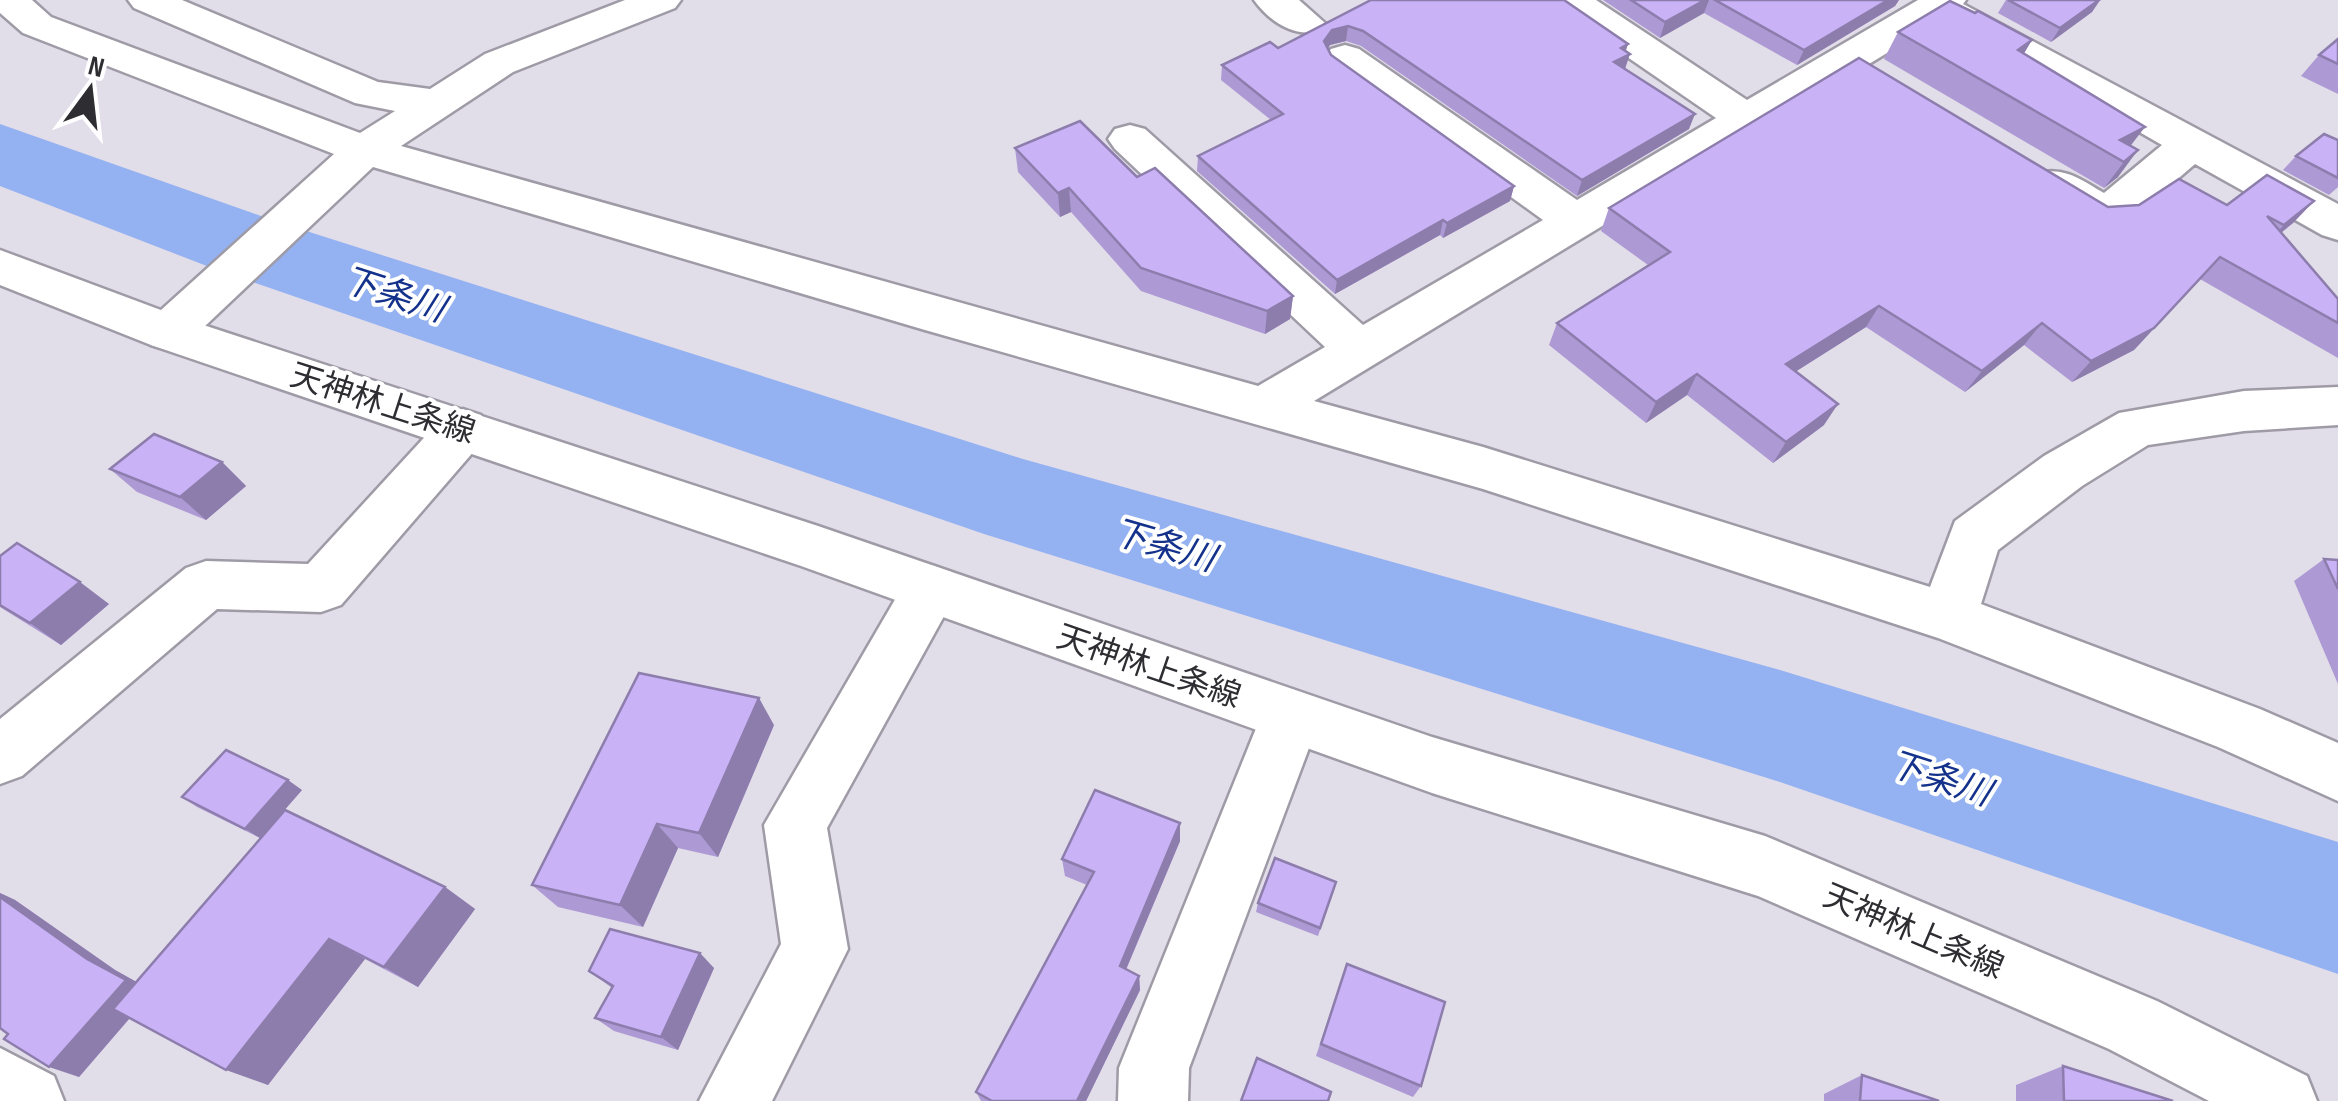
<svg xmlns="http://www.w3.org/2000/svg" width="2338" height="1101" viewBox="0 0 2338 1101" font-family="'Sofia Sans Condensed','Noto Sans JP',sans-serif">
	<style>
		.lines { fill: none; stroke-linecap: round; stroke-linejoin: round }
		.river { fill: #94b1f1; fill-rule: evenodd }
		.minor-casing { stroke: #9f9ba6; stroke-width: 5 }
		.major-casing { stroke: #9f9ba6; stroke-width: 5 }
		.minor { fill: #fff; fill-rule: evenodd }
		.major { fill: #fff; fill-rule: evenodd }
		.wall { fill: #ad99d4 }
		.shaded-wall { fill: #8d7dac }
		.building { fill: #c9b2f6; stroke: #8d7dac; stroke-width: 2.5 }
		.labels { text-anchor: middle; stroke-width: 8; stroke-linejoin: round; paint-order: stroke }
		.street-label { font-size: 32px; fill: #2e2d32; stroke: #fff }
		.water-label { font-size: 35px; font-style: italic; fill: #14328b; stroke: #fff }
	</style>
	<rect width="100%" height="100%" fill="#e1dde9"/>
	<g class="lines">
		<path class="river" d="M0,124L278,222L1023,459L1780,670L2338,842V974L1780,782L984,534L212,268L0,186Z"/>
		<defs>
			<g id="minor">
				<path d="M0,0H32L51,17L360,133L395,111L355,103L134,8L128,0H182L378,82L430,89L485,54L625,0H681L675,8L513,72L401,146L1258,386L1325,347L1115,149L1108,139L1115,129L1130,125L1145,129L1363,325L1543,220L1331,67L1325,58L1331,49L1345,45L1359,49L1577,200L1716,118L1556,8L1550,0H1596L1747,100L1918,0H1966L1963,4L2338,204V240L2322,235L2195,164L2123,226L2107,230L2091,226L2038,195L2032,184L2038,173C2064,166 2082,180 2104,193L2162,145L1943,19L1314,401L1483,447L1930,587L1955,521L2044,456L2119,413L2244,391L2338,387V425L2244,431L2148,445L2082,486L1998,550L1981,604L2260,709L2338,743V801L2218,747L1938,638L1483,489L925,330L373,167L185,345L168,350L151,345L144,332L151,319L334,154L23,33L0,13Z"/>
				<path d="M1254,0H1299L1325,23L1319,31C1294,38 1269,21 1254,0Z"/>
				<path d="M463,409L481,415L489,429L481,443L341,605L321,612L217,609L22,776L0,784V719L186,568L206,561L308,564L445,415Z"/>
				<path d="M931,565L951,572L959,589L827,828L848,949L772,1101H699L781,944L764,825L911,572Z"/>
				<path d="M1291,689L1312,697L1321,716L1189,1068L1188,1101H1118L1119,1068L1261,716L1270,697Z"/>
				<path d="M0,1048L54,1076L64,1101H0Z"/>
			</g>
			<path id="major" d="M0,250L185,319L818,526L1432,737L1765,836L2157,1001L2307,1076L2317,1101H2209L2109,1049L1758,896L1432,793L801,566L151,345L0,285Z"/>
		</defs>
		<use href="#minor" class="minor-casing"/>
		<use href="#major" class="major-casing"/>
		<use href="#minor" class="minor"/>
		<use href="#major" class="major"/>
	</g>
	<g class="wall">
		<path d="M1371,0L1626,51L1625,69L1689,129L1577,196L1361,46L1346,41L1330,45L1328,49L1331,55L1514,186L1510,201L1443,238L1440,235L1335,294L1197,171L1198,156L1271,120L1221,80L1222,65L1278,48Z"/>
		<path d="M1603,0H1899L1895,6L1797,65L1704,13L1660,38Z"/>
		<path d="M2006,0H2100L2092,12L2051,42L1998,13Z"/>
		<path d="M1898,32L2024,54L2130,146L2118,177L2104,188L1884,59Z"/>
		<path d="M2338,39V94L2301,76L2319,55Z"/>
		<path d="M2338,140V187L2329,195L2283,170L2296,156Z"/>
		<path d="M1015,148L1137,177L1293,296L1290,319L1265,334L1141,291L1071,212L1060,217L1018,172Z"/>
		<path d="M2314,201L2293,223L2281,233L2338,299V358L2200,279L2134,350L2072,382L2024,345L1965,392L1866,327L1795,372L1824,425L1773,463L1687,395L1646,423L1549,345L1557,323L1648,265L1601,231L1609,208L2108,207L2227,205Z"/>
		<path d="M222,462L246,486L206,520L137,492L110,469Z"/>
		<path d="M0,556L109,604L61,645L0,607Z"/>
		<path d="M2324,559L2338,560V684L2294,581Z"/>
		<path d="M774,725L718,857L678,848L643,927L558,907L532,885Z"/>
		<path d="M302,790L260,838L197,807L182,797Z"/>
		<path d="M1180,841L1126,970L1139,976L1140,990L1086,1101H981L976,1092L1087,885L1065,876L1062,859Z"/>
		<path d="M1336,882L1318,936L1256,912L1258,903Z"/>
		<path d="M445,887L475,909L418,987L365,959L268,1085L130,1018L79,1077L0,1028V893L15,900L115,970L136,982Z"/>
		<path d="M1347,964L1421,1086L1413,1097L1316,1056Z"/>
		<path d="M714,968L678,1050L614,1031L595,1018L612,988L589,971Z"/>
		<path d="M2063,1066L2173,1101H2016V1085Z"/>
		<path d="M1862,1075L1939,1101H1824V1094Z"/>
	</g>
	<g class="shaded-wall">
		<path d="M1705,0H1709L1704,13L1660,38L1665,22Z"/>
		<path d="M1888,0H1899L1895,6L1797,65L1804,50Z"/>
		<path d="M2100,0L2092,12L2051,42L2060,28Z"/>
		<path d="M1348,26L1346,41L1330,45L1322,56L1324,41L1332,30Z"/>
		<path d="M2032,40L2016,67L2018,50Z"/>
		<path d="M1628,44L1624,57L1630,54L1625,69L1614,62L1621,48Z"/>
		<path d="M1695,114L1689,129L1577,196L1582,180Z"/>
		<path d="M2145,127L2125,153L2120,140Z"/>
		<path d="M2138,150L2118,177L2104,188L2124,162Z"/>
		<path d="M1514,186L1510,201L1443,238L1447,223Z"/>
		<path d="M1069,188L1071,212L1060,217L1058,193Z"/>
		<path d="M2314,201L2293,223L2263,247L2284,225Z"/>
		<path d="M1443,220L1440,235L1335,294L1337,280Z"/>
		<path d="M2220,257L2134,350L2072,382L2091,361Z"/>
		<path d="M1293,296L1290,319L1265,334L1267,311Z"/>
		<path d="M1879,306L1866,327L1773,386L1786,364Z"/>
		<path d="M2042,323L2024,345L1965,392L1982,371Z"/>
		<path d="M1697,374L1687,395L1646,423L1656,402Z"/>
		<path d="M1838,404L1824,425L1773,463L1786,442Z"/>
		<path d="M222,462L246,486L206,520L180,497Z"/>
		<path d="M80,582L109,604L61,645L30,623Z"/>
		<path d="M759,698L774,725L718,857L699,833Z"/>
		<path d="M288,780L302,790L260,838L245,829Z"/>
		<path d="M1180,823V841L1121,981L1120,966Z"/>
		<path d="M657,824L678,848L643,927L620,905Z"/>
		<path d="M445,887L475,909L418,987L384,967Z"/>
		<path d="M0,893L15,900L115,970L153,991L79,1077L49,1067L87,959L0,897Z"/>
		<path d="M329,939L365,959L268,1085L226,1070Z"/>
		<path d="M700,953L714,968L678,1050L661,1037Z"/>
		<path d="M1139,976L1140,990L1086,1101H1077Z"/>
	</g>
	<g class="building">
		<path d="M1371,0H1564L1628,44L1621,48L1630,54L1614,62L1695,114L1582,180L1363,31L1348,26L1332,30L1324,41L1331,55L1514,186L1447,223L1443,220L1337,280L1198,156L1283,114L1222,65L1270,42L1278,48Z"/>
		<path d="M1631,0H1705L1665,22Z"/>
		<path d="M1715,0H1888L1804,50Z"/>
		<path d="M2008,0H2099L2060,28Z"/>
		<path d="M1950,1L1975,13L1978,11L2032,40L2018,50L2145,127L2120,140L2138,150L2124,162L1898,32Z"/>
		<path d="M2338,39V64L2319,55Z"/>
		<path d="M1859,58L2108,207L2139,205L2179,179L2227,205L2267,175L2314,201L2284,225L2267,216L2338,299V323L2220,257L2154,328L2091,361L2042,323L1982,371L1879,306L1786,364L1838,404L1786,442L1697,374L1656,402L1557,323L1670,252L1609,208Z"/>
		<path d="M1080,121L1137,177L1155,168L1293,296L1267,311L1141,268L1069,188L1058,193L1015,148Z"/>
		<path d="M2324,134L2338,140V178L2296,156Z"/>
		<path d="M154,434L222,462L180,497L110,469Z"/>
		<path d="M17,543L80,582L30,623L0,605V556Z"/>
		<path d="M2324,559L2338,560V589Z"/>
		<path d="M639,673L759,698L699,833L657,824L620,905L532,885Z"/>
		<path d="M226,750L288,780L245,829L182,797Z"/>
		<path d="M1095,790L1180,823L1120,966L1139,976L1077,1101H992L976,1092L1094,872L1062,859Z"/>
		<path d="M285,810L445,887L384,967L329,939L226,1070L113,1009Z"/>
		<path d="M1275,858L1336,882L1320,928L1258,903Z"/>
		<path d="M0,897L87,959L126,980L49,1067L4,1039L8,1034L0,1028Z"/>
		<path d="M610,929L700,953L661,1037L595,1018L613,986L589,971Z"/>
		<path d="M1347,964L1445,1002L1421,1086L1321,1044Z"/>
		<path d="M1257,1058L1331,1092L1328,1101H1241Z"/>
		<path d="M2063,1066L2173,1101H2064Z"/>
		<path d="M1862,1075L1939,1101H1860Z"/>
	</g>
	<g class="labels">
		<g class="street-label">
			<text transform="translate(383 403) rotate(18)" y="11">天神林上条線</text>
			<text transform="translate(1149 666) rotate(19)" y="11">天神林上条線</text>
			<text transform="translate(1914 931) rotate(23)" y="11">天神林上条線</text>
		</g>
		<g class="water-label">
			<text transform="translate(394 294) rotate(18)" y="12">下条川</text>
			<text transform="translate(1164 545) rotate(16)" y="12">下条川</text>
			<text transform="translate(1940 778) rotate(18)" y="12">下条川</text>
		</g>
	</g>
	<g transform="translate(90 90) rotate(15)" stroke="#ffffff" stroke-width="8" paint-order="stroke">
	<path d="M0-8L18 38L0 25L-18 38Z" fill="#2e2d32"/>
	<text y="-15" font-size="28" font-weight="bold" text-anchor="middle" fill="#2e2d32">N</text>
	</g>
</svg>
